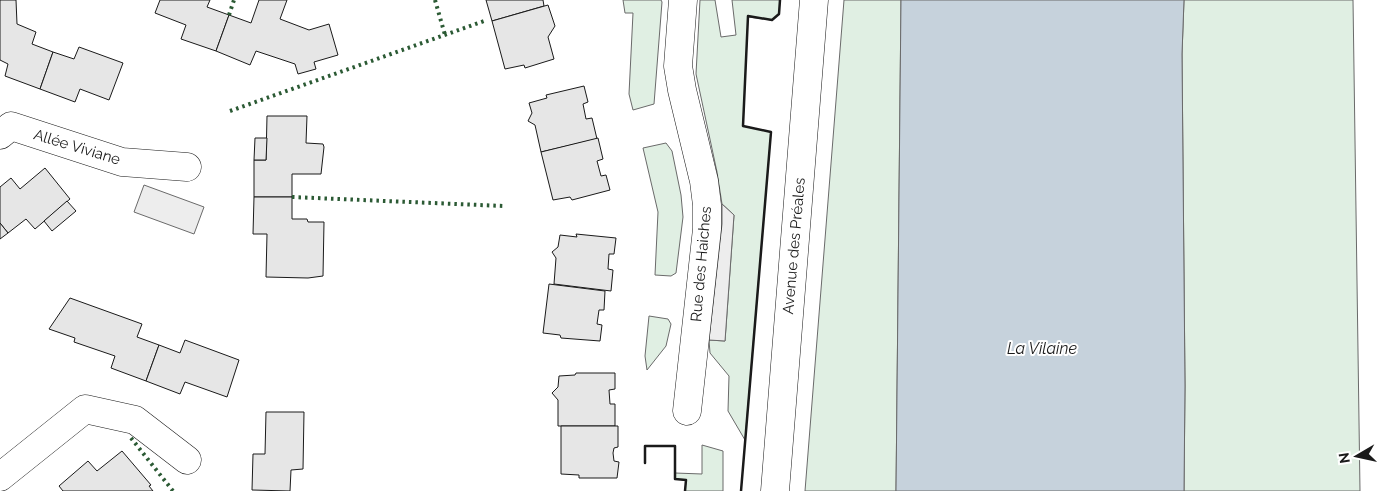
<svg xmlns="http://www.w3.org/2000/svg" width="1392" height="491" viewBox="0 0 1392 491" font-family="Raleway,sans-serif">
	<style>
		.green { fill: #e0efe3; stroke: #6a6a6a }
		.parking { fill: #ededed; stroke: #6a6a6a }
		.water { fill: #c6d2dc; stroke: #6a6a6a }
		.building { fill: #e6e6e6; stroke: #1a1a1a }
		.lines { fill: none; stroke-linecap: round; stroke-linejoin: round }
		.minor-casing { stroke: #1a1a1a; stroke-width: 29 }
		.major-casing { stroke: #1a1a1a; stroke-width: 29 }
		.minor { stroke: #fff; stroke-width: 28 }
		.major { stroke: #fff; stroke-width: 28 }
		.hedge { stroke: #2b5a34; stroke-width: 4; stroke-dasharray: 2.5 4; stroke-linecap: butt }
		.wall { stroke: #1a1a1a; stroke-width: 2.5 }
		.labels { text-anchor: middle; stroke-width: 4; stroke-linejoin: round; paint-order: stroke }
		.street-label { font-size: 15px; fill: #1a1a1a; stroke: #fff }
		.water-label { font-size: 16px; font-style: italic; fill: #1a1a1a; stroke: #fff }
	</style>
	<rect width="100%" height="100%" fill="#fff"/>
	<g class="green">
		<path d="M623,0H661L662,2L654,104L633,110L629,94L633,13H625Z"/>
		<path d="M700,0H715L721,37L736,35L732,0H780L779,14L772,20L748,17L743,126L771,132L745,440L728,411L729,376L710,353L709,340L725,341L734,215L722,204L717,172L696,74Z"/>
		<path d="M844,0H901L896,491H805Z"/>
		<path d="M1184,0H1353L1360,491H1184L1185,386L1182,54Z"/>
		<path d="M666,143L672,151L681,195L683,217L676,273L671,276L655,275L658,212L643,148Z"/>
		<path d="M649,316L668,319L671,324L666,346L647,370L645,356Z"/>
		<path d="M702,445L723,451V491H685L686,480L675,479V473L702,474Z"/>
	</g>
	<g class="parking">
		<path d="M144,185L204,207L194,234L134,212Z"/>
		<path d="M722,204L734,215L725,341L709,340L722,224Z"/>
	</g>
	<path class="water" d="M901,0H1184L1182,54L1185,386L1184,491H896Z"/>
	<g class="building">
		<path d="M0,0H16L17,24L36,32L32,44L53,52L40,89L5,76L8,64L0,60Z"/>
		<path d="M160,0H210L207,7L229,15L216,51L181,39L186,25L155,13Z"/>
		<path d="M259,0H287L280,19L309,30L329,24L338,55L314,62L316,69L298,74L295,64L256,51L250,65L216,51L229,15L251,23Z"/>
		<path d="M486,0H543L544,6L492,21Z"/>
		<path d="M548,5L555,26L548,37L554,59L525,68L524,65L505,69L492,21Z"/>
		<path d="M79,47L123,63L109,100L80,89L75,102L40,89L53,52L74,59Z"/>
		<path d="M584,86L588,102L583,104L586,119L592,118L597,139L541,152L535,125L528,121L532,113L529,103L547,98L546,95Z"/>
		<path d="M267,116H307L306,143L323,144L324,147L321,174H292V197H254V160H266Z"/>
		<path d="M255,138H267L266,160H254Z"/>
		<path d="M598,138L603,159L597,161L601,176L606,175L610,190L572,200L570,197L553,200L541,152Z"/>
		<path d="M45,168L70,199L35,229L26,219L8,233L0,223V187L11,178L20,189Z"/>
		<path d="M254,197H292V219H307L308,222H324L323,276L308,278L266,277L267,234H253Z"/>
		<path d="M67,201L76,211L52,231L44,221Z"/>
		<path d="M0,223L8,233L0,239Z"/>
		<path d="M576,234L616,238L614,254H609L608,269L613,270L611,291L554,284L556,258L552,252L558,247L560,235L577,237Z"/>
		<path d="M549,284L605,291L604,310H599L597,324L602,325L600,341L561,338L560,335L543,333Z"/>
		<path d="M70,298L142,324L137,337L159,345L146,381L111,368L115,356L74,342L75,338L49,329Z"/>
		<path d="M185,340L239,360L227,397L185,382L180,394L146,381L159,345L180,353Z"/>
		<path d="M576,373H615V389L609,390L610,404H615V426H558V400L552,393L558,387L559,376L575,375Z"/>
		<path d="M266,412H304L303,469L291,470L290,491L252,490L253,454H265Z"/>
		<path d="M561,426H618V447L614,448L613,453L614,461L619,462L617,478H579V475L561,474Z"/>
		<path d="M122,451L151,485L149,486L153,491H63L59,486L88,461L97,471Z"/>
	</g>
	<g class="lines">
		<defs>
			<g id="minor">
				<path d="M683,0L678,66L682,90L704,181L707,205V229L687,411"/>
				<path d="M0,135L11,126L122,162L187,167"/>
				<path d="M0,477L85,409L135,420L187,460"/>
			</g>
			<path id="major" d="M775,491L814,0"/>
		</defs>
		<use href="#minor" class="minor-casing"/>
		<use href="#major" class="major-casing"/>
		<use href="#minor" class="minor"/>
		<use href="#major" class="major"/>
		<g class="hedge">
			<path d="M435,0L445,35"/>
			<path d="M229,15L234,0"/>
			<path d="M230,111L487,20"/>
			<path d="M292,197L503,206"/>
			<path d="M131,438L173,491"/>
		</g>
		<g class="wall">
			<path d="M645,463V446H675V479L686,480L685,491"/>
			<path d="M741,491L771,132L743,126L748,16L772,20L779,14L780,0"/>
		</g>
	</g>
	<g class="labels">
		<g class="street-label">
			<text transform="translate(77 147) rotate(17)" y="5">Allée Viviane</text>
			<text transform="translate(794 246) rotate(-85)" y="5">Avenue des Préales</text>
			<text transform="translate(701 264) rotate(-85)" y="5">Rue des Haiches</text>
		</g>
		<g class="water-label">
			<text x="1042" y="354">La Vilaine</text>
		</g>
	</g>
	<g transform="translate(1357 456) rotate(261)" stroke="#ffffff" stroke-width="4" paint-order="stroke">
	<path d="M0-4L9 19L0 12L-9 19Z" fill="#1a1a1a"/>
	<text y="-8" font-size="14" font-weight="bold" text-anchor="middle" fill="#1a1a1a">N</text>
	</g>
</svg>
